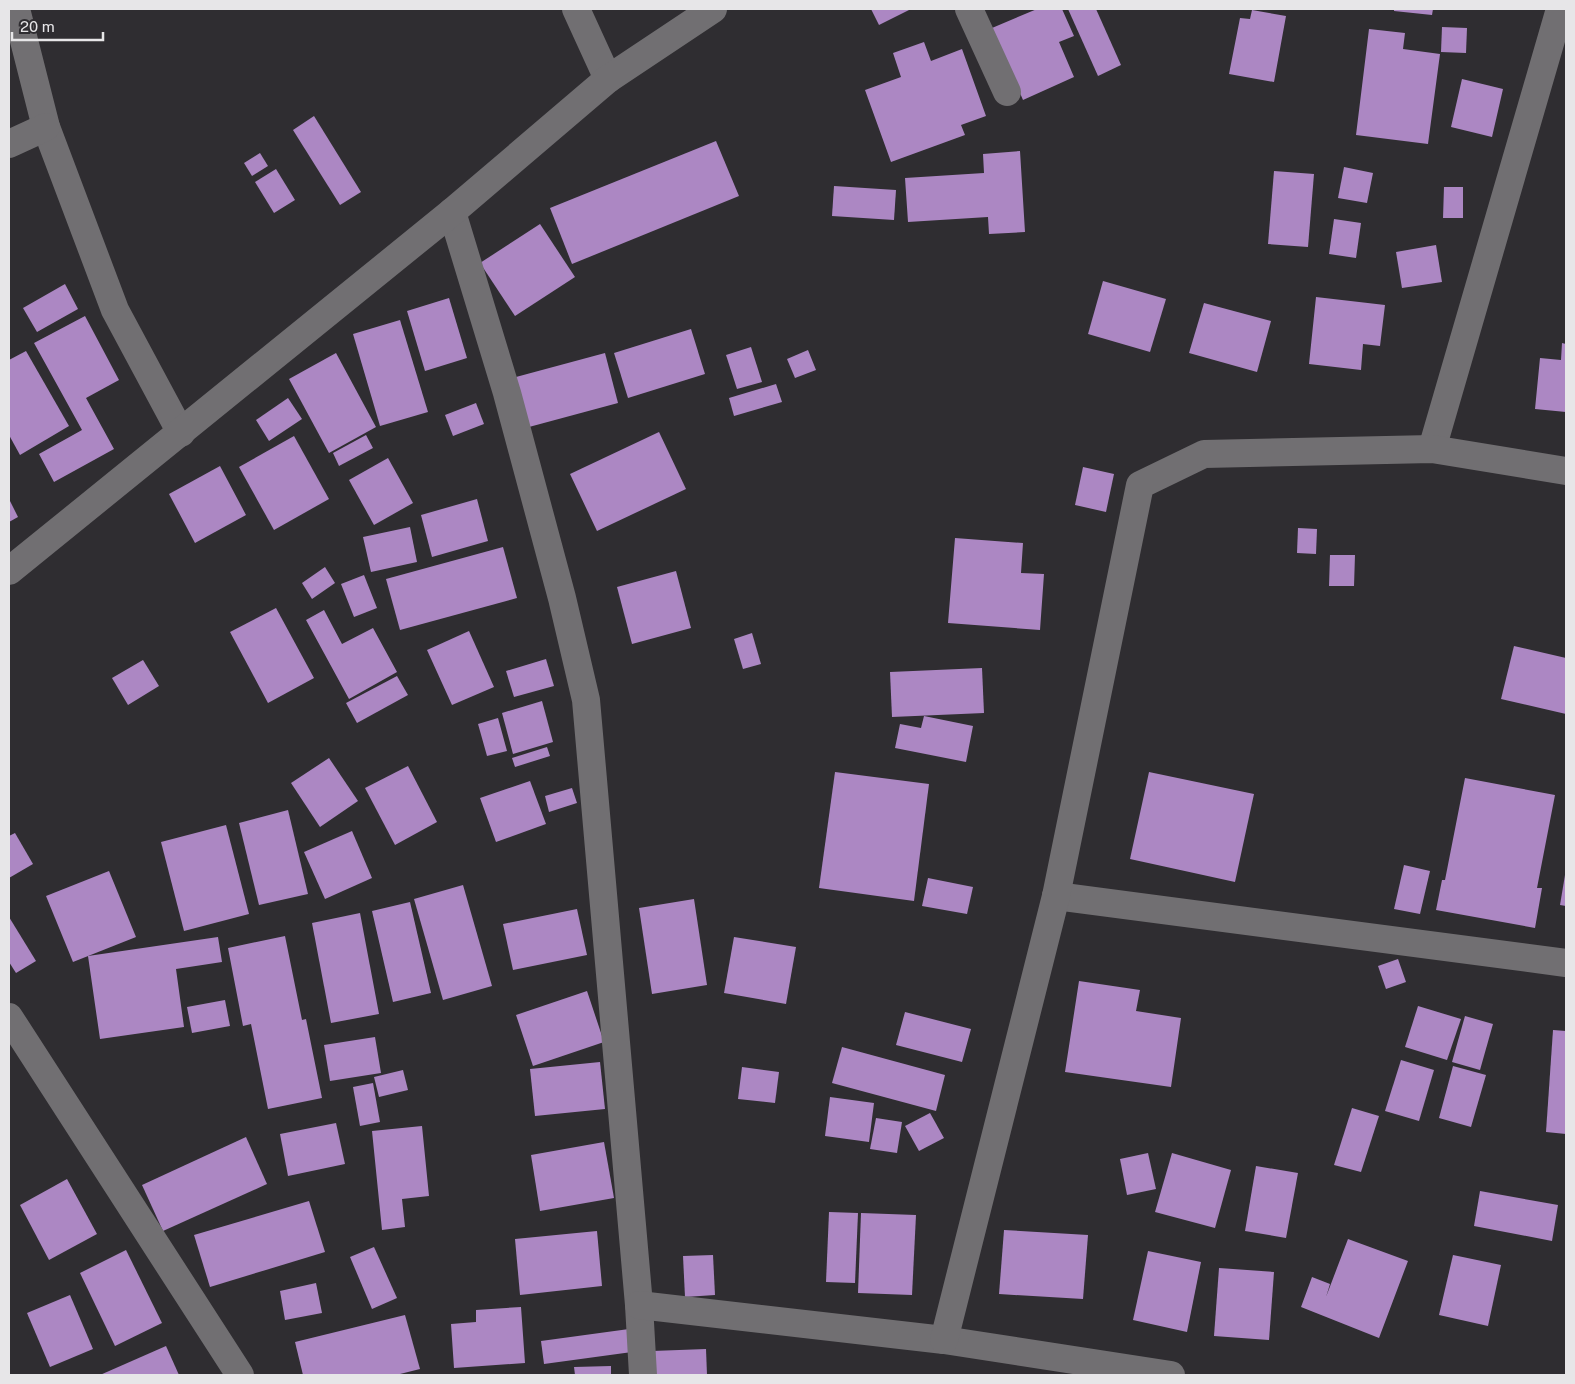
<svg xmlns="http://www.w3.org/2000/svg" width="1575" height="1384" viewBox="0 0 1575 1384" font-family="'Public Sans',sans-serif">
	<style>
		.building { fill: #ac87c3 }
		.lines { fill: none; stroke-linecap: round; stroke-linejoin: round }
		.minor { stroke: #716f72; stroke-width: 28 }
	</style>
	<rect width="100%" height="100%" fill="#2f2d31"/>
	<g class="building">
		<path d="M871,9H911L879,25Z"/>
		<path d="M1037,9H1062L1074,36L1059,42L1074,77L1023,100L992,28Z"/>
		<path d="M1068,9H1096L1121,65L1098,76Z"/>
		<path d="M1394,9H1433L1432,15L1394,11Z"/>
		<path d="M1252,10L1286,16L1274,82L1229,74L1240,18L1250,19Z"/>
		<path d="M1442,27L1467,28L1466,53L1441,52Z"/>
		<path d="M1369,29L1405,33L1403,49L1440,54L1428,144L1356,135Z"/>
		<path d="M924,42L931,61L962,49L986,116L961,125L965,135L891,162L865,90L901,77L893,53Z"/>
		<path d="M1462,79L1503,89L1492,137L1451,127Z"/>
		<path d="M314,116L361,192L340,205L293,130Z"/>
		<path d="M716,141L739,196L572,264L550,208Z"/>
		<path d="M1020,151L1025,232L989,234L988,217L908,222L905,178L984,173L983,154Z"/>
		<path d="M260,153L268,166L252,176L244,163Z"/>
		<path d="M1344,167L1373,173L1367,203L1338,198Z"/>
		<path d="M276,169L295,200L274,213L255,182Z"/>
		<path d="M1274,171L1314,174L1308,247L1268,244Z"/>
		<path d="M834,186L896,190L894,220L832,216Z"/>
		<path d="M1444,187H1463V218H1443Z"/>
		<path d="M1334,219L1361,223L1356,258L1329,254Z"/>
		<path d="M540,224L575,277L515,316L480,263Z"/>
		<path d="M1436,245L1442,282L1402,288L1396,252Z"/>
		<path d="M1103,281L1166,299L1150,352L1088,334Z"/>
		<path d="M65,284L78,309L37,332L23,308Z"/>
		<path d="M1316,297L1385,305L1380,346L1363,344L1361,370L1309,364Z"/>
		<path d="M449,298L467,358L425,371L407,311Z"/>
		<path d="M1204,303L1271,321L1257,372L1189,353Z"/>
		<path d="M85,316L119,380L86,398L114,449L54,482L39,454L82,430L34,343Z"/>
		<path d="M400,320L428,412L380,426L353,334Z"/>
		<path d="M691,329L705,374L628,398L614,353Z"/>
		<path d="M1562,343L1566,344V412L1535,409L1540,358L1561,360Z"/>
		<path d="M751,347L762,382L737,389L726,355Z"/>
		<path d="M808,350L816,370L795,378L787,359Z"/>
		<path d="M26,351L69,426L20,455L9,435V360Z"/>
		<path d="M336,353L376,427L329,453L289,379Z"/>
		<path d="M605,353L618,403L529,427L516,377Z"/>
		<path d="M776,384L782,402L734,416L729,398Z"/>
		<path d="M288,398L302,419L269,441L256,420Z"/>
		<path d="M476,403L484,424L453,436L445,415Z"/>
		<path d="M659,432L686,489L597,531L570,474Z"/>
		<path d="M366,435L373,448L339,466L333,453Z"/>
		<path d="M294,436L329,499L274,530L239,467Z"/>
		<path d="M388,458L413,503L374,525L349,480Z"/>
		<path d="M220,466L246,515L195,543L169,494Z"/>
		<path d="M1083,467L1114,474L1106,512L1075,505Z"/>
		<path d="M9,499L18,517L9,522Z"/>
		<path d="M477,499L488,541L432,557L421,515Z"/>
		<path d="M410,527L417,562L371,572L363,537Z"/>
		<path d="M1298,528L1317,529L1316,554L1297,553Z"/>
		<path d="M955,538L1023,543L1021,573L1044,574L1040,630L948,623Z"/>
		<path d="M503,547L517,598L400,630L386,579Z"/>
		<path d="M1330,555H1355L1354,586H1329Z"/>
		<path d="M325,567L335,583L312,599L302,583Z"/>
		<path d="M676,571L691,628L632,644L617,587Z"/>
		<path d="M364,575L377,608L354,617L341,584Z"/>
		<path d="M276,608L314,678L268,703L230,632Z"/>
		<path d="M324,610L342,644L373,628L397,672L349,699L306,620Z"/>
		<path d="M469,631L494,687L452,705L427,650Z"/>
		<path d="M752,633L761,664L743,669L734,639Z"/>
		<path d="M1514,646L1566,658V714L1501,699Z"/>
		<path d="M546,659L554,686L514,697L506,671Z"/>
		<path d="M143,660L159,686L128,705L112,678Z"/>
		<path d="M982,668L984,713L892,717L890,672Z"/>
		<path d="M397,676L408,695L357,723L346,703Z"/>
		<path d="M542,701L553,742L513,754L502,713Z"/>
		<path d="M924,716L973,726L966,762L895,748L900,724L921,728Z"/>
		<path d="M498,718L507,751L487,756L478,724Z"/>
		<path d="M547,747L550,756L515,767L512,758Z"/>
		<path d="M329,758L358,801L320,827L291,783Z"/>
		<path d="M408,766L437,822L395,845L365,788Z"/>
		<path d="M835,772L929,784L914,901L819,888Z"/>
		<path d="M1149,772L1254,794L1235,882L1130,859Z"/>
		<path d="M1465,778L1555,795L1537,888H1542L1535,928L1436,910L1442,880H1445Z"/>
		<path d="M530,781L546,824L496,842L480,798Z"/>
		<path d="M572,788L577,803L549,812L545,796Z"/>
		<path d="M288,810L308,894L259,905L239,823Z"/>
		<path d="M226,825L249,914L184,931L161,842Z"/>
		<path d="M352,831L372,878L325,899L304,852Z"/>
		<path d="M15,833L33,864L9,878V836Z"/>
		<path d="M1404,865L1430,871L1420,914L1394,909Z"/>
		<path d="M109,871L136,937L73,962L46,896Z"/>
		<path d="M1565,875H1566V906L1560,905Z"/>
		<path d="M928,878L973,887L967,914L922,906Z"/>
		<path d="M463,885L492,986L443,1000L414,899Z"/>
		<path d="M694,899L707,985L652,994L639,908Z"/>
		<path d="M410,902L431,993L393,1002L372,911Z"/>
		<path d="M577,909L587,955L513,970L503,924Z"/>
		<path d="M360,913L379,1014L331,1023L312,923Z"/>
		<path d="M9,917L36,961L16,973L9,962Z"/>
		<path d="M285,936L302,1020L306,1019L322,1098L268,1109L251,1024L243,1026L228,948Z"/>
		<path d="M218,937L222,962L176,969L184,1027L100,1039L88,956Z"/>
		<path d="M734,937L796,947L786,1004L724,993Z"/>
		<path d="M1398,959L1406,982L1386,989L1378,966Z"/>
		<path d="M1079,981L1140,990L1136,1011L1181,1018L1171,1087L1065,1072Z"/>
		<path d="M587,991L604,1042L533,1066L516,1015Z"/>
		<path d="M225,1000L230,1026L192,1033L187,1007Z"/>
		<path d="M1418,1006L1461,1019L1447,1060L1405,1047Z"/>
		<path d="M905,1012L971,1029L962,1062L896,1045Z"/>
		<path d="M1465,1016L1493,1024L1480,1070L1452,1062Z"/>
		<path d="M1553,1030L1566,1031V1134L1546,1132Z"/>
		<path d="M375,1037L381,1073L330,1081L324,1045Z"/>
		<path d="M842,1047L945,1075L936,1111L832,1083Z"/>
		<path d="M1401,1060L1434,1070L1419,1121L1385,1111Z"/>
		<path d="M600,1062L605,1109L535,1116L530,1069Z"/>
		<path d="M1453,1066L1486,1075L1471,1127L1439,1118Z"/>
		<path d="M742,1067L779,1072L775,1103L738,1099Z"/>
		<path d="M403,1070L408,1090L379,1097L374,1077Z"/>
		<path d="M373,1083L380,1122L360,1126L353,1087Z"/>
		<path d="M830,1097L874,1103L869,1142L825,1136Z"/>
		<path d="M1352,1108L1379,1116L1361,1172L1334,1165Z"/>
		<path d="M930,1113L944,1138L919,1151L905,1126Z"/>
		<path d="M876,1118L902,1122L897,1153L870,1149Z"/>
		<path d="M336,1123L345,1164L288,1176L280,1134Z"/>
		<path d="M422,1126L429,1196L402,1199L405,1227L382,1230L372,1131Z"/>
		<path d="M246,1137L267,1184L163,1231L142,1185Z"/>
		<path d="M604,1142L614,1198L540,1211L531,1155Z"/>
		<path d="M1148,1153L1156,1189L1127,1195L1120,1159Z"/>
		<path d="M1172,1153L1231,1170L1215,1228L1155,1212Z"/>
		<path d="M1256,1166L1298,1173L1286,1238L1245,1231Z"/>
		<path d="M67,1179L97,1234L49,1260L20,1205Z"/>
		<path d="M1480,1191L1558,1205L1552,1241L1474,1226Z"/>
		<path d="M309,1201L325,1252L210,1287L194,1235Z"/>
		<path d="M829,1212L858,1213L855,1283L826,1282Z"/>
		<path d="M861,1213L916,1215L912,1295L858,1293Z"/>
		<path d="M1004,1230L1088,1235L1083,1299L999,1294Z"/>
		<path d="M597,1231L602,1286L520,1295L515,1239Z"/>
		<path d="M1348,1239L1408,1261L1379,1338L1301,1307L1312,1277L1330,1284L1326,1297Z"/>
		<path d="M374,1247L397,1298L372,1309L350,1257Z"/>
		<path d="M126,1250L162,1323L115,1346L80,1273Z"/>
		<path d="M1148,1251L1201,1262L1187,1332L1133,1320Z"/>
		<path d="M713,1255L715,1295L685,1297L683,1256Z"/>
		<path d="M1453,1255L1501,1265L1488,1326L1439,1315Z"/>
		<path d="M1219,1268L1274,1272L1269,1340L1214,1336Z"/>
		<path d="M316,1283L322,1313L285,1320L280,1291Z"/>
		<path d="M70,1295L93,1349L50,1367L27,1313Z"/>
		<path d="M521,1307L525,1363L454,1368L451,1324L476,1322V1310Z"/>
		<path d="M405,1315L420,1369L396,1375H303L295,1342Z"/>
		<path d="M629,1329L632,1352L544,1364L541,1341Z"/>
		<path d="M166,1346L179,1375H100Z"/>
		<path d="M706,1349L707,1375H653L652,1351Z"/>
		<path d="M611,1366V1375H575L574,1367Z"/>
	</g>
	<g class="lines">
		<g class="minor">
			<path d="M16,9L46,127L115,310L181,433"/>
			<path d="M576,9L608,79"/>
			<path d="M969,9L1007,92"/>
			<path d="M9,144L46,127"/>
			<path d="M452,212L507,393L562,598L586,700L639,1305L643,1375"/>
			<path d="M1432,449L1560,9"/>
			<path d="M9,571L452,212L608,79L713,9"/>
			<path d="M1056,896L1566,963"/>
			<path d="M9,1017L240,1375"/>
			<path d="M639,1305L944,1340L1171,1375"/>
			<path d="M944,1340L1056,896L1140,485L1204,454L1432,449L1566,471"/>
		</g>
	</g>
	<rect width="1575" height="1384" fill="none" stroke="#e7e6e8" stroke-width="20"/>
	<path d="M12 32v8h91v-8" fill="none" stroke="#e7e6e8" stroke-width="2.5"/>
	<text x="20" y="32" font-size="15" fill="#e7e6e8" stroke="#2f2d31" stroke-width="4" paint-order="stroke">20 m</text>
</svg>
